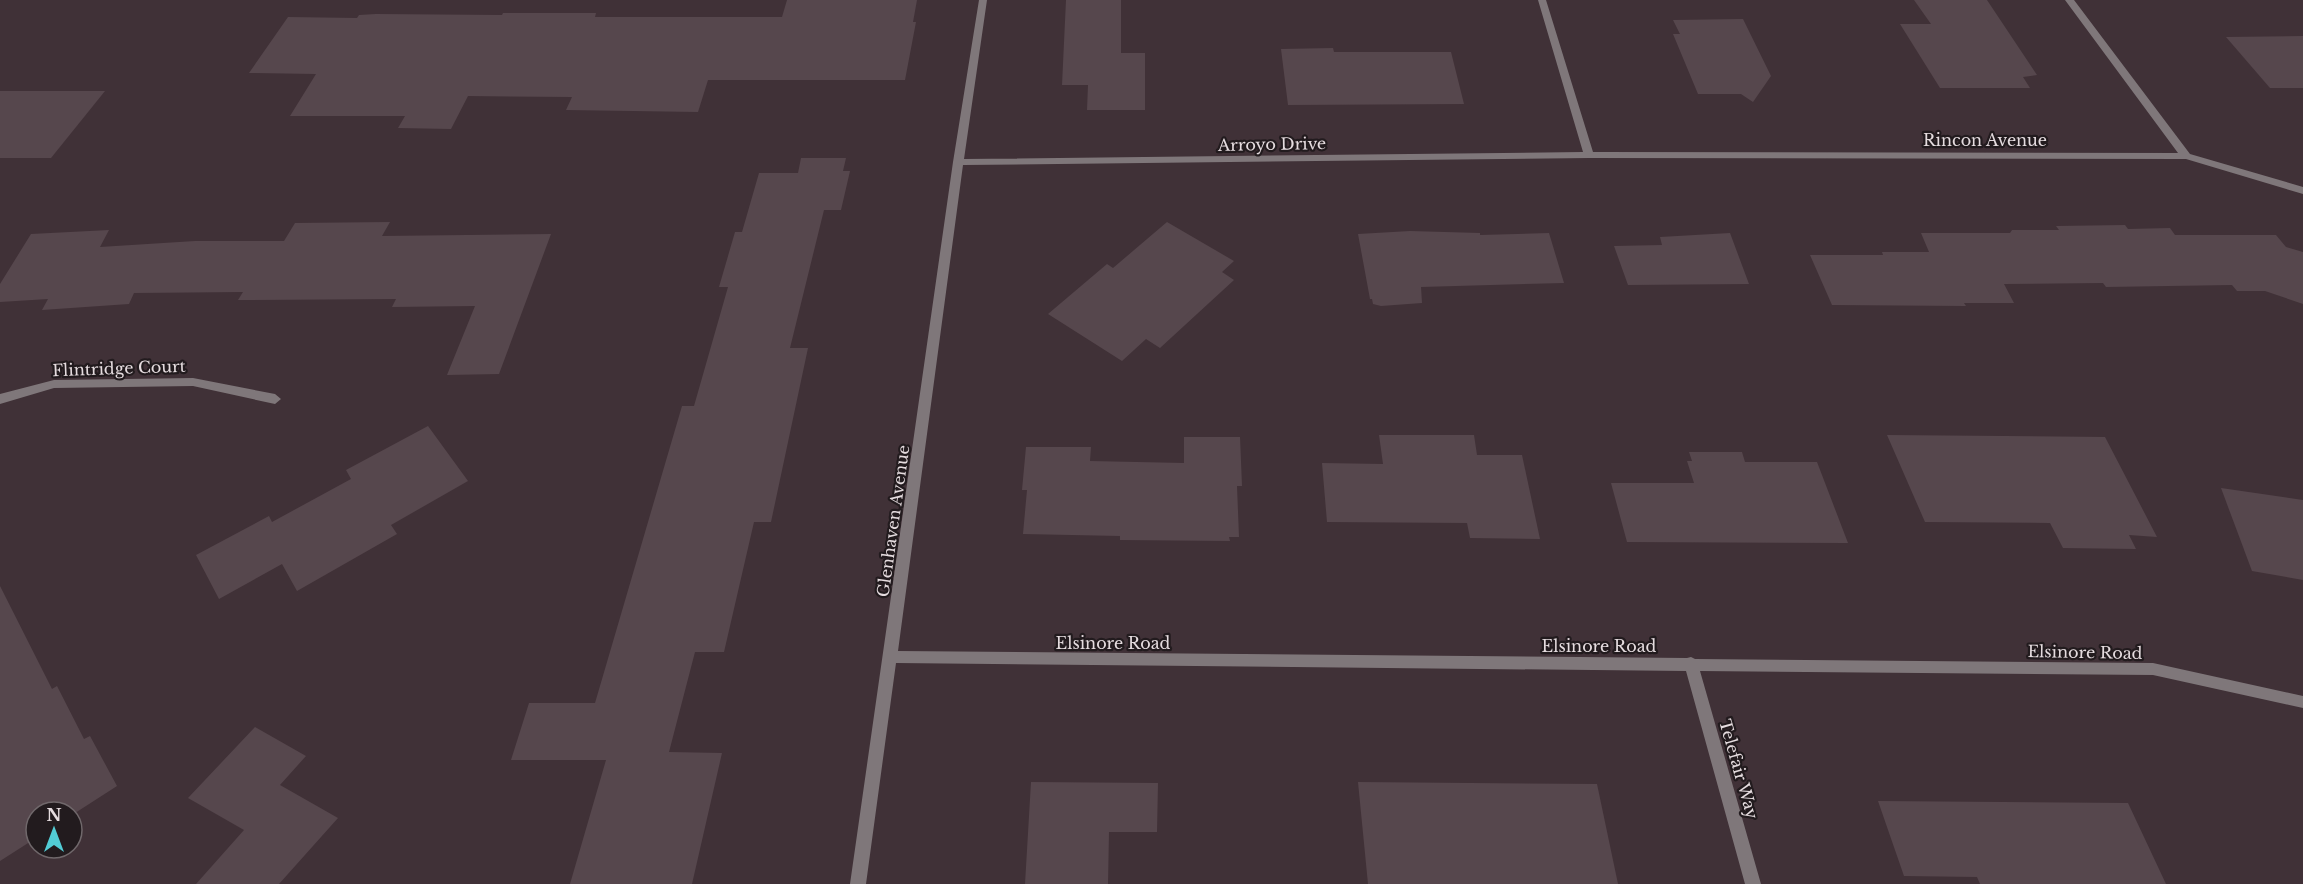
<svg xmlns="http://www.w3.org/2000/svg" width="2303" height="884" viewBox="0 0 2303 884" font-family="'Libre Baskerville',serif">
	<style>
		.building { fill: #56474d }
		.lines { fill: none; stroke-linecap: round; stroke-linejoin: round }
		.minor { fill: #7f777a; fill-rule: evenodd }
		.labels { text-anchor: middle; stroke-width: 4.5; stroke-linejoin: round; paint-order: stroke }
		.street-label { font-size: 16px; fill: #e5dcdf; stroke: #221b1e }
	</style>
	<rect width="100%" height="100%" fill="#403137"/>
	<g class="building">
		<path d="M787,0H917L913,22H916L905,80H708L698,112L566,110L572,97L468,96L451,129L398,128L405,116H290L316,74L249,73L288,17L357,18L359,15L376,14L502,15L503,13H596L595,17H782Z"/>
		<path d="M1066,0H1121V53H1145V110H1087L1088,85H1062Z"/>
		<path d="M1914,0H1987L2037,75L2023,77L2030,88H1940L1900,24H1931Z"/>
		<path d="M1743,19L1771,76L1753,102L1741,94H1698L1673,34H1680L1673,20Z"/>
		<path d="M2303,36V88H2270L2226,37Z"/>
		<path d="M1333,48L1334,52H1451L1464,104L1288,105L1281,49Z"/>
		<path d="M0,91H105L51,158H0Z"/>
		<path d="M801,158H846L843,171H850L841,210H824L790,348H808L771,522H754L724,652H695L669,752L722,753L692,884H570L606,760H511L529,703H595L682,406H694L728,287H719L735,232H742L759,173H798Z"/>
		<path d="M390,222L382,236L551,234L499,374L447,375L475,306L392,307L396,299L238,300L243,292L134,293L129,304L42,310L48,299L0,302V284L31,234L109,230L100,247L195,241H284L295,223Z"/>
		<path d="M1167,222L1234,261L1222,272L1234,280L1160,348L1146,339L1122,361L1048,314L1107,264L1113,268Z"/>
		<path d="M2125,225L2128,229L2170,228L2175,235H2276L2286,247L2303,252V304L2265,291H2237L2232,285L2106,287L2103,283L2004,284L2014,303H1964L1966,306L1832,305L1810,255H1883L1882,252H1929L1921,233H2010L2012,230H2059L2056,226Z"/>
		<path d="M1410,231L1480,233V235L1549,233L1564,283L1421,287L1422,303L1381,306L1373,304L1372,299H1370L1358,234Z"/>
		<path d="M1730,233L1749,284L1628,285L1614,246L1662,245L1660,237Z"/>
		<path d="M428,426L468,481L391,525L397,534L297,591L282,564L219,599L196,555L269,516L272,522L351,479L346,470Z"/>
		<path d="M1379,435H1474L1477,455H1522L1540,539L1470,538L1467,523L1327,522L1322,463L1383,464Z"/>
		<path d="M1887,435L2105,437L2157,537L2129,535L2136,549L2063,548L2050,523L1925,522Z"/>
		<path d="M1184,437H1240L1242,486H1237L1239,537H1229L1230,541L1120,540V536L1023,534L1027,490H1022L1026,447H1091L1090,461L1184,463Z"/>
		<path d="M1689,452H1742L1745,462H1817L1848,543L1627,542L1611,483H1694L1687,461H1692Z"/>
		<path d="M2221,488L2303,500V580L2252,571Z"/>
		<path d="M0,586L52,689L57,686L84,739L90,736L117,786L72,815V812H36V838L0,861Z"/>
		<path d="M255,727L306,756L280,785L338,818L279,884H196L244,830L188,798Z"/>
		<path d="M1031,782L1158,783L1157,832H1109L1108,884H1025Z"/>
		<path d="M1358,782L1597,784L1618,884H1368Z"/>
		<path d="M1878,801L2128,803L2166,884H1980L1977,877L1904,876Z"/>
	</g>
	<g class="lines">
		<g class="minor">
			<path d="M979,0H987L964,159L1583,152L1538,0H1546L1593,152L2178,153L2065,0H2074L2190,154L2303,187V194L2186,159L1589,158L963,165L898,651L1687,658L1691,657L1695,659L2153,663L2303,696V708L2153,675L1700,671L1761,884H1745L1686,671L896,663L866,884H850L953,162Z"/>
			<path d="M193,378L275,394L281,399L275,404L193,386L54,388L0,404V394L54,380Z"/>
		</g>
	</g>
	<g class="labels">
		<g class="street-label">
			<text x="1985" y="146">Rincon Avenue</text>
			<text transform="translate(1272 144) rotate(-1)" y="6">Arroyo Drive</text>
			<text transform="translate(119 368) rotate(-2)" y="6">Flintridge Court</text>
			<text transform="translate(893 521) rotate(-82)" y="6">Glenhaven Avenue</text>
			<text x="1113" y="649">Elsinore Road</text>
			<text x="1599" y="652">Elsinore Road</text>
			<text transform="translate(2085 652) rotate(1)" y="6">Elsinore Road</text>
			<text transform="translate(1739 769) rotate(74)" y="6">Telefair Way</text>
		</g>
	</g>
	<g transform="translate(54 830)"><circle r="28" fill="#221b1e" stroke="#70686b" stroke-width="1.5"/>
	<path d="M0-4.5L10 22L0 15L-10 22Z" fill="#52ccd5"/>
	<text y="-9" font-size="16" font-weight="bold" text-anchor="middle" fill="#e5dcdf">N</text>
	</g>
</svg>
